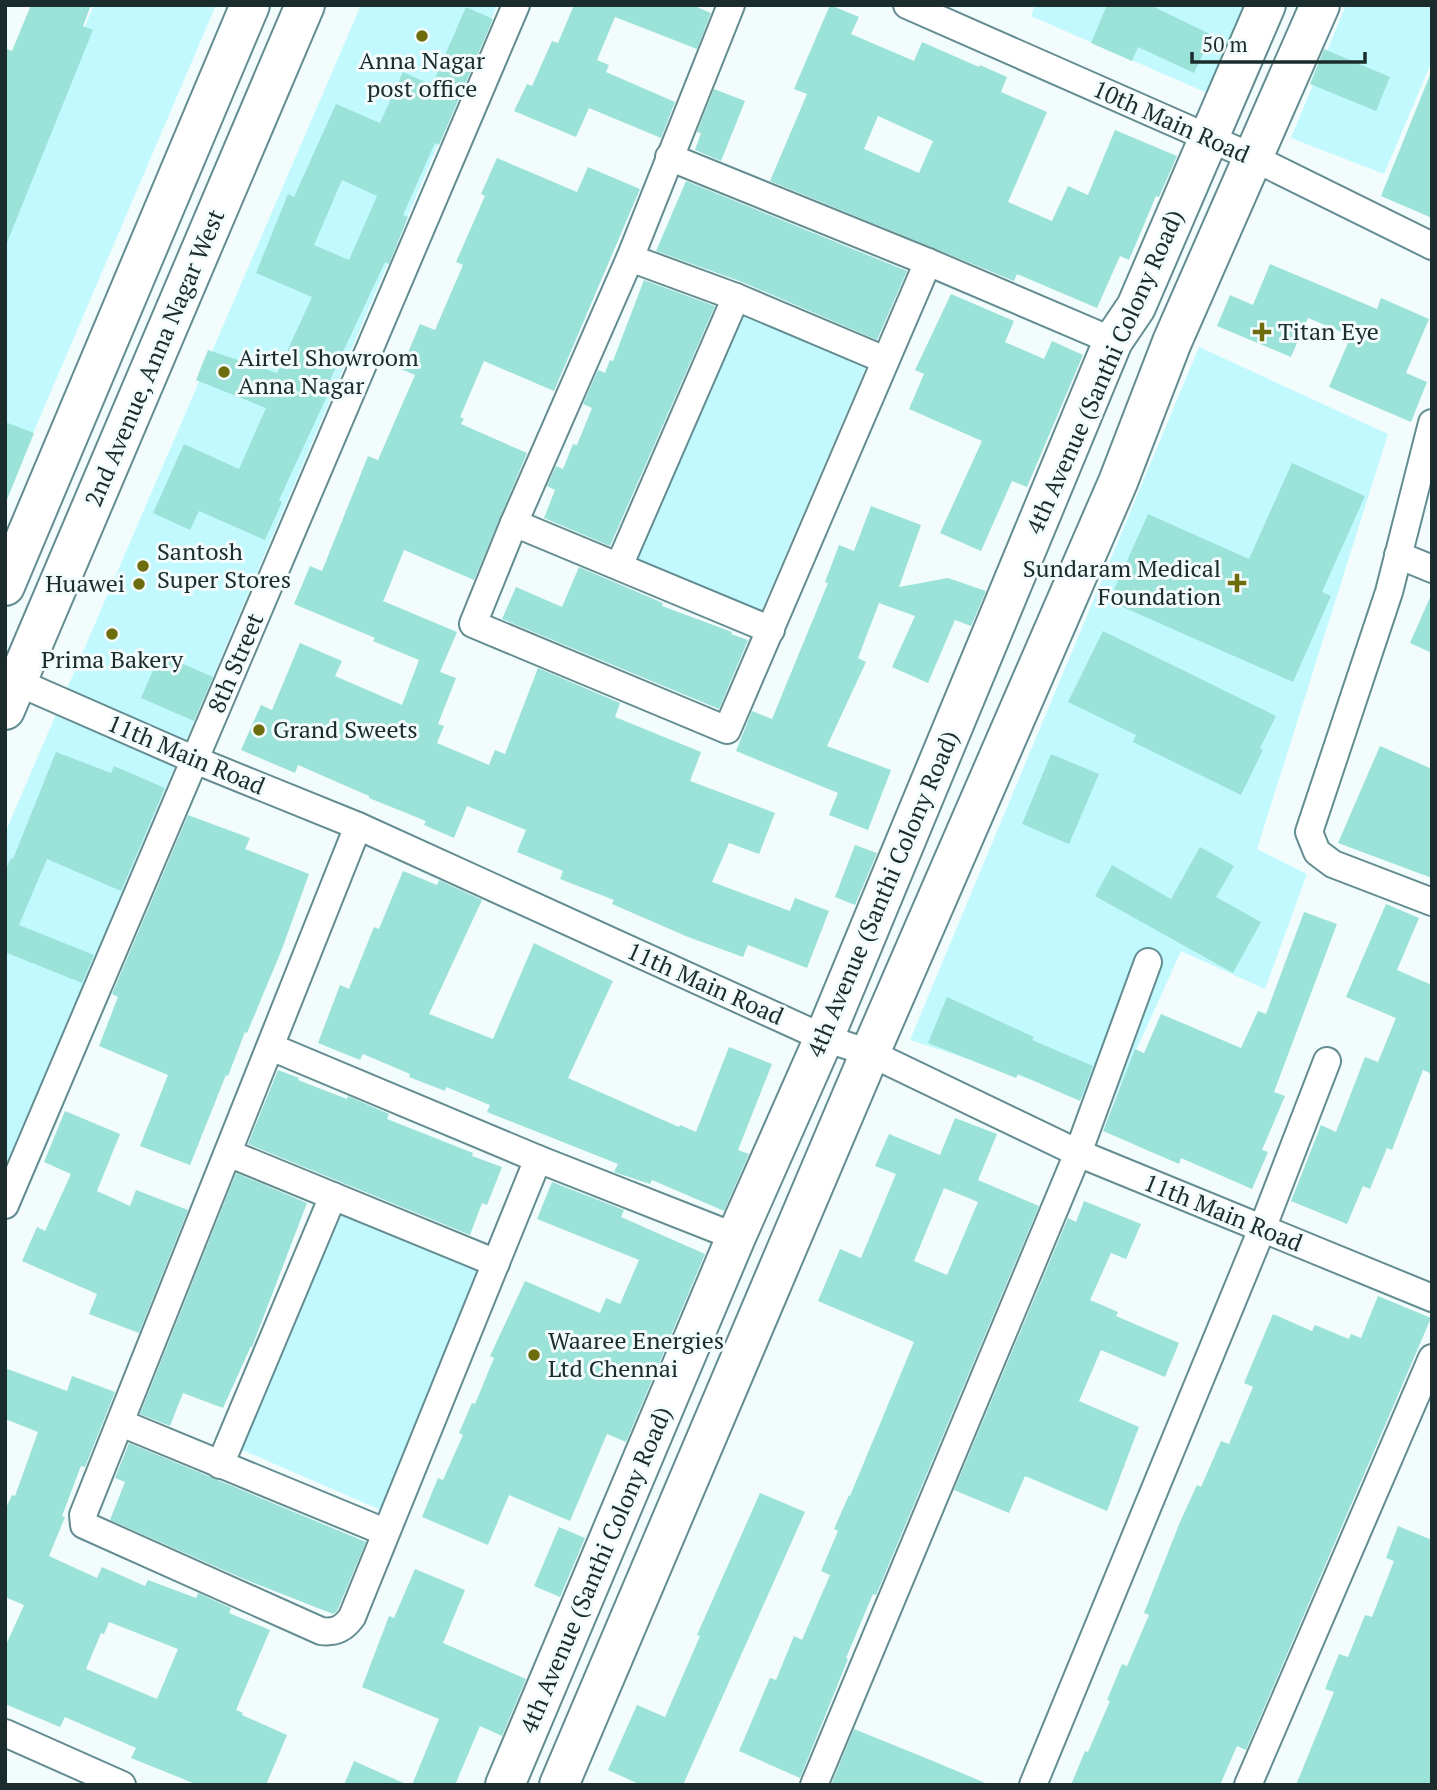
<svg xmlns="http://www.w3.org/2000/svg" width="1437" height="1790" viewBox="0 0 1437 1790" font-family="'PT Serif',serif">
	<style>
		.built { fill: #c2f9fe }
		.building { fill: #9be2d8; fill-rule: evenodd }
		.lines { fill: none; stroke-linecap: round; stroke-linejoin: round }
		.street-casing { stroke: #648d91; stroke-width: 30 }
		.secondary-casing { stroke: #648d91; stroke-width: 42 }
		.street { stroke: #fff; stroke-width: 26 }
		.secondary { stroke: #fff; stroke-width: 38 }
		.poi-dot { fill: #6e6d0e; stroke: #f3fcfd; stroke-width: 2.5 }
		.labels { text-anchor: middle; stroke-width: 6; stroke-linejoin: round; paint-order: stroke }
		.poi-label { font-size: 24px; fill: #1b2c2d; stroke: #f3fcfd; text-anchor: start }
		.street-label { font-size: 24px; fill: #1b2c2d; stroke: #f3fcfd }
	</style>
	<rect width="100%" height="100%" fill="#f3fcfd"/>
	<g class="built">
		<path d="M94,5H216L5,499V212Z"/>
		<path d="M361,5H497L5,1168V833Z"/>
		<path d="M1035,5H1252L1214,96L1031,16Z"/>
		<path d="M1346,5H1432V61L1384,174L1291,138Z"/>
		<path d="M738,304L869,360L760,614L629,558Z"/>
		<path d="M1199,347L1388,434L1257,849L1307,874L1265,989L1181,951L1111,1106L910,1040Z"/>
		<path d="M352,1191L494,1252L383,1511L240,1449Z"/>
	</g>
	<g class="building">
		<path d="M31,5H91L83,26L93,30L6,245L5,48L12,51Z"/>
		<path d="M574,5H692L711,13L697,49L615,17L597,60L609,65L606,72L675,102L661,138L589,108L576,137L514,111L527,84L532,86L552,41L558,43Z"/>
		<path d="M830,5L859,17L851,34L914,61L922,42L979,67L980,65L1007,77L1001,92L1047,112L1008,202L1052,221L1068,186L1088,195L1115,130L1177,156L1159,197L1156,196L1129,260L1120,256L1097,308L1017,274L1014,281L770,181L807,94L794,89ZM878,116L933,141L919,173L864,149Z"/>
		<path d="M1107,5H1150L1212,35L1194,73L1138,47L1132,61L1091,43Z"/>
		<path d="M466,7L493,19L439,145L435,143L403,215L408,217L389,264L385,262L329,382L333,383L279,500L282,502L265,540L199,511L190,530L153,513L184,444L239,469L266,408L196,380L208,350L277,373L312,297L256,273L288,194L294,197L336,104L380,123L403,72L432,85ZM342,180L377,196L349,260L314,245Z"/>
		<path d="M1324,49L1390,77L1376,111L1310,84Z"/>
		<path d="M1432,70V218L1381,196Z"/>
		<path d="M714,89L745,101L721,161L695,150L701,133L697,132Z"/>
		<path d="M497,158L577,192L588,167L640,189L554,391L484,361L460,417L464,419L461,424L527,453L474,580L404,550L385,597L383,601L457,632L440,672L456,678L438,724L444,726L437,743L489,765L495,750L505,754L538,668L620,703L615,717L701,752L690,781L775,813L759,854L729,843L712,882L790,911L795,898L829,911L807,968L748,945L743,957L688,937L612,904L614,900L560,879L563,871L517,852L526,830L467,806L454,838L424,825L426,821L369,798V796L298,765L295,773L241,750L261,705L272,710L300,643L342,661L335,676L402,705L419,660L373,641L375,638L294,604L310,566L322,571L368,456L378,460L415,375L401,369L420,324L435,330L463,265L456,262L485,196L481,194Z"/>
		<path d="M686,181L907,271L877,340L742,282L656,251Z"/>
		<path d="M1270,264L1377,309L1381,298L1429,319L1406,373L1427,382L1411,422L1329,387L1351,336L1308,318L1291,357L1217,326L1230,295L1253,305Z"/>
		<path d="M644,280L715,306L610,546L544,518L555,490L547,486L556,466L563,469L573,444L577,445L592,408L583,404L598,370L605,373L610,360L613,361Z"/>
		<path d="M951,294L1014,321L1005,342L1044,359L1052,341L1083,355L1027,487L1012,481L981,551L940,533L982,441L909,409L924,374L915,370Z"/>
		<path d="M5,422L34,433L6,502H5Z"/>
		<path d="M1292,463L1365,496L1322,592L1331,596L1293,682L1109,601L1148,514L1249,559Z"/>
		<path d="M871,506L921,525L899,587L948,578L986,591L971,626L955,620L928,683L892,667L915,616L879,603L858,658L866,662L827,746L891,770L868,830L829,815L838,793L736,751L752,711L772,719L828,583L825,582L839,545L854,551Z"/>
		<path d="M579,567L663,603L662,606L732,632L731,634L748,640L719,709L502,619L516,587L562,607Z"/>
		<path d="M1432,593V653L1410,643Z"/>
		<path d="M1103,631L1276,716L1260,748L1263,750L1241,795L1133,742L1136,735L1068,702Z"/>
		<path d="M160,654L213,677L194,721L141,698Z"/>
		<path d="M1380,746L1432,769V878L1338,843Z"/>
		<path d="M56,752L111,773L114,766L165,788L121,891L47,859L19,925L94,955L82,983L7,953L5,956V871L11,858L13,859Z"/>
		<path d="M1051,754L1099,774L1069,844L1022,824Z"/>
		<path d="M188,815L250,838L245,849L309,874L282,949L247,1033L245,1032L228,1076L226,1075L190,1165L140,1146L168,1075L99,1046L118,997L112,994Z"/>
		<path d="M855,845L877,853L855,905L835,897Z"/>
		<path d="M1200,847L1234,866L1216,897L1261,922L1233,973L1095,896L1112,865L1171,899Z"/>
		<path d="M403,871L437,885L439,880L482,900L429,1014L493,1039L534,943L613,981L568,1078L679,1127L680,1125L696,1132L729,1047L772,1064L738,1150L749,1154L724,1211L652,1180L650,1184L614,1172L618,1164L487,1112L490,1105L446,1087L445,1091L409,1077L410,1074L363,1054L360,1060L318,1043L340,985L349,989L374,927L379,929Z"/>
		<path d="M1386,904L1419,918L1397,970L1432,985V1074L1423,1070L1392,1150L1387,1148L1370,1189L1363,1186L1347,1224L1291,1201L1321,1125L1336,1132L1365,1057L1378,1062L1396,1018L1346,997Z"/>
		<path d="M1304,912L1337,924L1274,1092L1285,1096L1262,1150L1268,1152L1252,1189L1181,1158L1179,1164L1103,1131L1135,1049L1144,1053L1161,1014L1241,1048L1258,1011L1266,1014Z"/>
		<path d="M947,997L1034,1037L1032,1040L1093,1066L1080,1101L1018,1074L1016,1078L928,1043Z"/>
		<path d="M278,1070L299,1078L298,1080L347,1099L348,1096L389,1114L387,1119L473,1153L472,1156L502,1167L487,1205L482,1203L470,1235L248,1144Z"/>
		<path d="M65,1111L120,1134L97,1191L130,1206L136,1190L188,1210L139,1333L89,1314L97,1294L22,1261L37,1227L45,1231L71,1174L44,1162Z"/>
		<path d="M955,1118L997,1134L978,1180L1039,1206L876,1595L873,1594L846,1658L848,1659L800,1778L739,1751L770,1678L776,1680L794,1636L802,1640L830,1575L821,1571L838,1531L834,1529L849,1495L850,1496L914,1342L818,1301L840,1249L861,1258L896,1174L875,1166L889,1134L940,1155ZM944,1188L978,1202L947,1275L914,1261Z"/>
		<path d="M236,1173L307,1203L252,1347L251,1346L223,1408L183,1393L170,1426L140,1414Z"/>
		<path d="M552,1182L624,1210L621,1217L705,1254L626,1442L607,1434L570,1521L509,1495L488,1545L422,1517L438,1478L443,1480L463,1435L459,1433L472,1403L475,1404L494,1358L490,1356L525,1281L600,1313L606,1298L620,1304L639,1260L537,1219Z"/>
		<path d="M1084,1201L1141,1224L1126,1259L1111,1253L1090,1300L1118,1312L1116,1316L1179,1343L1165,1377L1101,1350L1079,1401L1139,1427L1107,1511L1025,1476L1009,1513L954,1490L1068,1218L1076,1222Z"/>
		<path d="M1378,1296L1431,1318L1246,1750L1237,1746L1220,1785H1071L1085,1751L1088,1752L1110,1701L1107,1700L1122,1664L1127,1666L1149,1615L1144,1613L1180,1522L1197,1485L1201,1487L1221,1441L1229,1444L1253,1387L1244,1383L1273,1314L1312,1331L1315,1325L1349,1339L1351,1334L1361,1338Z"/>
		<path d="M5,1368L67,1391L72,1376L115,1392L85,1467L81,1466L62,1516L65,1517L49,1556L97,1578L102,1567L145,1586L148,1580L196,1598L198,1593L231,1608L229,1613L270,1630L236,1710L243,1713L242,1715L287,1735L266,1785H198L131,1758L136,1748L65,1717L60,1727L5,1704V1647L24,1605L5,1597V1510L12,1495L15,1496L38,1432L5,1419ZM109,1622L178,1649L157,1699L86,1669L101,1633L104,1634Z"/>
		<path d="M129,1443L366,1542L337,1611L333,1614L244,1579L110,1520L125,1482L115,1478Z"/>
		<path d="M760,1493L805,1512L683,1785H641L608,1770L637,1705L665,1717L700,1636L697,1635Z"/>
		<path d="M1398,1526L1432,1540V1785H1296L1334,1692L1325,1689L1339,1654L1348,1657L1365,1615L1372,1617L1394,1561L1386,1558Z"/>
		<path d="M559,1527L585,1538L560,1597L534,1586Z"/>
		<path d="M415,1569L465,1590L443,1643L526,1679L502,1736L480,1726L455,1785H412L439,1719L362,1687L389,1616L394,1618Z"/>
		<path d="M854,1729L933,1761L990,1785H831Z"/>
		<path d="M354,1761L408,1785H344Z"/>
	</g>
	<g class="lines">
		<defs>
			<g id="street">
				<path d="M731,5L630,258L514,523L473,624L727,730L928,262"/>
				<path d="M907,5L1252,157L1432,246"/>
				<path d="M669,157L928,262L1113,341"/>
				<path d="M630,258L736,297L885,360"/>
				<path d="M1432,423L1389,592L1309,832L1317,852L1333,864L1432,902"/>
				<path d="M514,523L771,630"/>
				<path d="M1398,555L1432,569"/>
				<path d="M619,566L736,297"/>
				<path d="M17,682L195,760L358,826L824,1038L870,1053L1078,1153L1432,1298"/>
				<path d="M358,826L83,1515L84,1525L321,1631C336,1633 344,1628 352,1617L538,1159"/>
				<path d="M271,1047L538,1159L736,1237"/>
				<path d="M228,1153L496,1263"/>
				<path d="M5,1205L516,5"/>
				<path d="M121,1423L385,1532"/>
				<path d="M220,1465L333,1196"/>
				<path d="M5,1733L122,1785"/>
				<path d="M814,1785L1078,1153L1148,962"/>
				<path d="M1033,1785L1262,1229L1327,1061"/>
				<path d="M1248,1785L1432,1358"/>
			</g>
			<g id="secondary">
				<path d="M5,586L250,5"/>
				<path d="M5,710L305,5"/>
				<path d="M505,1785L736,1237L824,1038L1113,341L1136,307L1266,5"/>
				<path d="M559,1785L870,1053L1118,482L1172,342L1320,5"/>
			</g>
		</defs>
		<use href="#street" class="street-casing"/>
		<use href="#secondary" class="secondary-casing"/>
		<use href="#street" class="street"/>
		<use href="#secondary" class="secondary"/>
	</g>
	<g class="poi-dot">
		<circle cx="422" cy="36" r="7"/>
		<path d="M1258.5 321.5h7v7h7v7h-7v7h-7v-7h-7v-7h7z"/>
		<circle cx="224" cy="372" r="7"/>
		<circle cx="143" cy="566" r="7"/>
		<path d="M1233.5 572.5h7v7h7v7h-7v7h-7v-7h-7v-7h7z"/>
		<circle cx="139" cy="584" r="7"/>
		<circle cx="112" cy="634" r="7"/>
		<circle cx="259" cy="730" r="7"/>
		<circle cx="534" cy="1355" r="7"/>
	</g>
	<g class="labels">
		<g class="poi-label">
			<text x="422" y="69" text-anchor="middle">Anna Nagar<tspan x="422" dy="28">post office</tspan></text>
			<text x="1278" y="340">Titan Eye</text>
			<text x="238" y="366">Airtel Showroom<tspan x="238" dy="28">Anna Nagar</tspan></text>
			<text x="157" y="560">Santosh<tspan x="157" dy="28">Super Stores</tspan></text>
			<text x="1221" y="577" text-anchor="end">Sundaram Medical<tspan x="1221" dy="28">Foundation</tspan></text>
			<text x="125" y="592" text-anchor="end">Huawei</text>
			<text x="112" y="668" text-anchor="middle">Prima Bakery</text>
			<text x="273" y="738">Grand Sweets</text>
			<text x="548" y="1349">Waaree Energies<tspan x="548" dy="28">Ltd Chennai</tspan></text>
		</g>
		<g class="street-label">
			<text transform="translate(1171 122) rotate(24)" y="8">10th Main Road</text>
			<text transform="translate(155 358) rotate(-67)" y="8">2nd Avenue, Anna Nagar West</text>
			<text transform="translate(1105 372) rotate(-66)" y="8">4th Avenue (Santhi Colony Road)</text>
			<text transform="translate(236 663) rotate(-67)" y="8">8th Street</text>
			<text transform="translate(186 755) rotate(23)" y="8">11th Main Road</text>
			<text transform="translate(883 894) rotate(-67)" y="8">4th Avenue (Santhi Colony Road)</text>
			<text transform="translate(705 984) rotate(24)" y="8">11th Main Road</text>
			<text transform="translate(1223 1213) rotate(22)" y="8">11th Main Road</text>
			<text transform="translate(596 1570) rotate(-67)" y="8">4th Avenue (Santhi Colony Road)</text>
		</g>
	</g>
	<rect width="1437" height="1790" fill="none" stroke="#1b2c2d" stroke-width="14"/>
	<path d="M1192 52v10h173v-10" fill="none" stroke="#1b2c2d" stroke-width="3.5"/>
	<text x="1202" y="52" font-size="21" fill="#1b2c2d" stroke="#f3fcfd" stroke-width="5" paint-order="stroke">50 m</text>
</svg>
